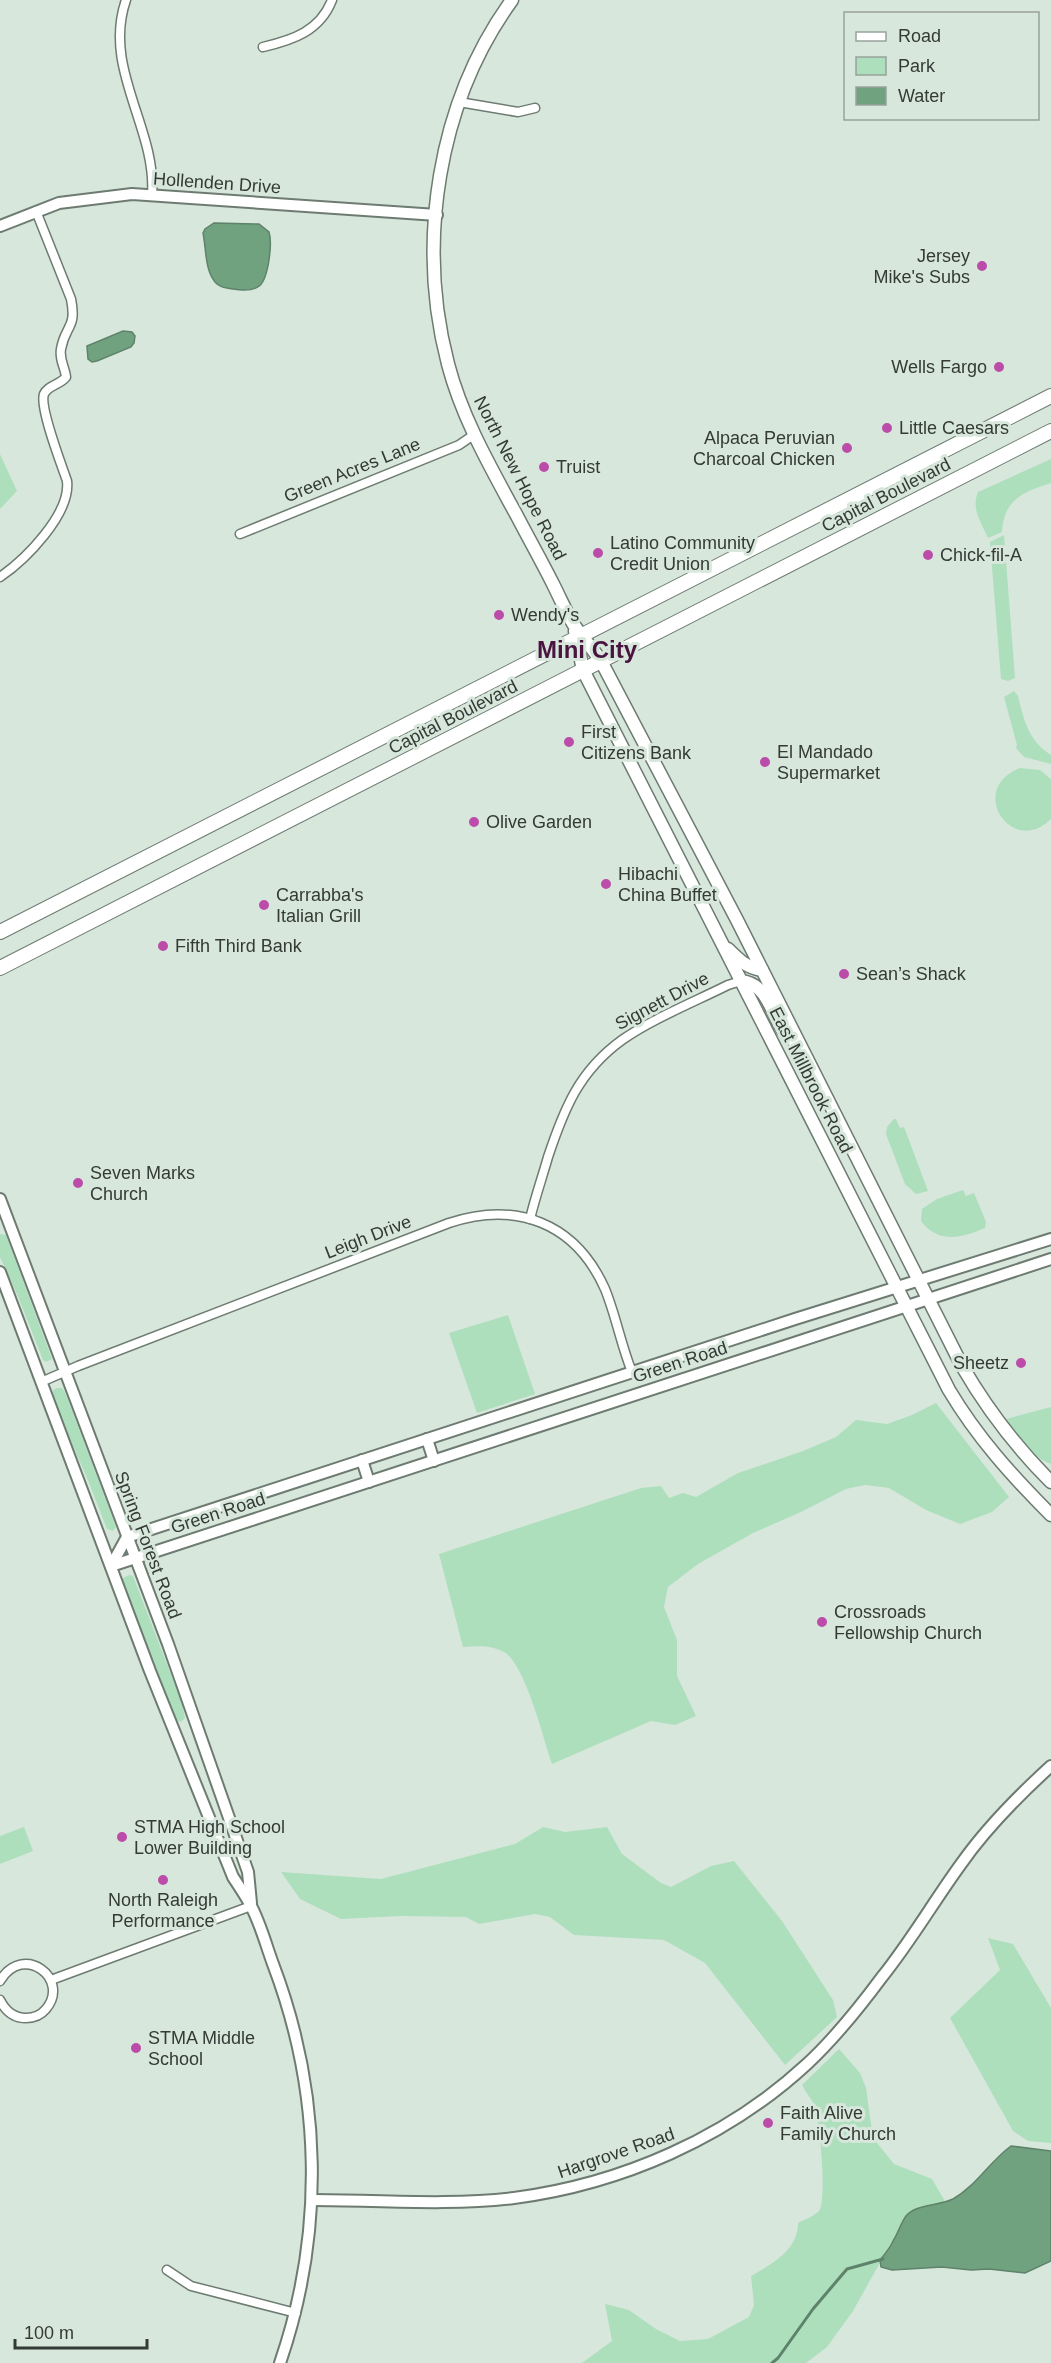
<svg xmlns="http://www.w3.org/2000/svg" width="1051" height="2363" viewBox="0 0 1051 2363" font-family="Arial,sans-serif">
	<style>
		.green { fill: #addfbd }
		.water { fill: #70a280; stroke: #5e836a; stroke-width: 1.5 }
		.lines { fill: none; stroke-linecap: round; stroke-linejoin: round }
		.stream { stroke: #5e836a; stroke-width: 3 }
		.minor-casing { stroke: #6d7b71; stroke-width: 11 }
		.tertiary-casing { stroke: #6d7b71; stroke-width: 14 }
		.secondary-casing { stroke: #6d7b71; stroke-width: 14 }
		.primary-casing { stroke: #6d7b71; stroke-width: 15 }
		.trunk-casing { stroke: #6d7b71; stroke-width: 16 }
		.minor { stroke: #fff; stroke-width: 8 }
		.tertiary { stroke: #fff; stroke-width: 10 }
		.secondary { stroke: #fff; stroke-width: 10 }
		.primary { stroke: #fff; stroke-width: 12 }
		.trunk { stroke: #fff; stroke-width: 14 }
		.poi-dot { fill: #bb4ca9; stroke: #d8e7dc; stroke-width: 2 }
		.labels { text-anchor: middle; stroke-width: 6; stroke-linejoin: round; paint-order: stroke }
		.street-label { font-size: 18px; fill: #343a36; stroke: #d8e7dc }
		.poi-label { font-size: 18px; fill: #343a36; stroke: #d8e7dc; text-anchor: start }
		.district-label { font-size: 24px; font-weight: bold; fill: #4a1441; stroke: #d8e7dc }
	</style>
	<rect width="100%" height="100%" fill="#d8e7dc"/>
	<g class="green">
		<path d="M0,454L17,491L0,509Z"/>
		<path d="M1051,459V483C1023,492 1004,499 1002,532L988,538C981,522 971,509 978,492Z"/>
		<path d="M1004,535L1015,678L1008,681L1001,679L990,542Z"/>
		<path d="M1014,691L1018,696C1024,721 1029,741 1051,755V764L1024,757L1016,748L1017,745L1004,697Z"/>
		<path d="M1020,768L1040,770L1051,779V819C1012,858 966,789 1020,768Z"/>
		<path d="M894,1119H896L900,1128L904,1127L928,1191L916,1194L905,1184L886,1134L887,1127Z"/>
		<path d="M963,1190L966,1196L974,1193L986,1222L985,1228C962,1238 938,1244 921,1221L922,1209L937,1199Z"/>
		<path d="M0,1234L6,1235L52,1359L46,1362L43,1360L19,1299L0,1257Z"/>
		<path d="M508,1315L535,1394L477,1413L449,1333Z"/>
		<path d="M57,1388H62L65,1392L116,1527L113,1531L107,1529L87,1478L52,1398L53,1390Z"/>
		<path d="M936,1403L1009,1497L992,1512L960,1524L926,1510L889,1488L865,1485L846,1489L801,1512L753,1533L698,1564L668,1587L664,1607L677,1640V1676L696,1716L675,1725L651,1721L552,1764C544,1741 525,1663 504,1652C491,1645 478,1646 463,1647L439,1554L641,1488L661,1486L669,1498L683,1493L696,1497L738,1473L803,1451L836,1437L856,1420L887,1424L912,1415Z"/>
		<path d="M1051,1407V1464C1033,1459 1017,1434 1006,1419Z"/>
		<path d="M129,1575L133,1576L182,1703L185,1718L181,1722L176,1720L123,1589L121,1579Z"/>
		<path d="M24,1827L33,1851L0,1864V1836Z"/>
		<path d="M543,1827L565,1832L607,1827L622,1854L661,1883L671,1887L711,1866L734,1861L782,1921L833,2000L837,2017L785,2065L705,1963L664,1940L574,1935L550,1917L535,1914L479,1924L466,1917L400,1916L341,1919L300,1899L281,1872L381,1879L515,1844Z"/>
		<path d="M988,1938L1013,1944L1051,2008V2143L1028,2141L1013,2131L950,2018L1000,1970Z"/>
		<path d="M839,2049L860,2073L866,2088L873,2138L894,2164L932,2179L946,2203L914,2210L906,2216L853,2311L827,2347L806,2363H582L612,2341L605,2304L629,2310L656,2329L680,2341L708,2339L749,2317L754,2305L751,2276C772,2264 798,2250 798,2223C804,2220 814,2216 819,2211C827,2201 820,2118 814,2105C811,2098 805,2091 802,2085Z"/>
	</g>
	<g class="water">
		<path d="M214,223L259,224L269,232C272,242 270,251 269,260C265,286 260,293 233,289C225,288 217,287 213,279C205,267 206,247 203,233L205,229Z"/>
		<path d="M123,331L132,332L135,336L134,343L131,347L97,361L92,362L88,359L87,346Z"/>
		<path d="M1011,2146L1051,2151V2261L1025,2273L989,2269L971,2270L942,2267L892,2270L881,2267L880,2260C885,2254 890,2248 893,2241C898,2233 901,2223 906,2216C916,2204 939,2206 953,2199C976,2186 989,2162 1011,2146Z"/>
	</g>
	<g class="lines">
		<path class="stream" d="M772,2363L778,2358L813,2309L847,2269L883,2259"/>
		<defs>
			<g id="minor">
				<path d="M126,0C102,69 157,128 152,195"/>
				<path d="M263,47C293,40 320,31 332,0"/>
				<path d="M459,102L518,112L535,108"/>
				<path d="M240,534L459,445L475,434"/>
				<path d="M0,577C25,560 71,514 67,481C62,466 39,407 44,394C48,385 60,385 66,377C65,367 59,360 61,349C65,325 77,329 71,299L36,211"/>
				<path d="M530,1219C535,1198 542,1178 548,1157C564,1109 579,1071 622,1040C652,1019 694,1002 728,985L741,981"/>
				<path d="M41,1382L78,1366L449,1223C516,1201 575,1222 605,1289C616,1316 621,1345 632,1372"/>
				<path d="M51,1980L251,1906"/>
				<path d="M0,1981C23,1942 71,1979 46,2009C41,2015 34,2018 26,2018C13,2018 5,2010 0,2000"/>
				<path d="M167,2270L191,2286L296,2313"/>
			</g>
			<g id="tertiary">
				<path d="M0,226L59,203L132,194L437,215"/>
				<path d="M427,1439L434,1461"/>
				<path d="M362,1460L369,1482"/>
				<path d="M111,1566L127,1537L795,1319L1051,1239"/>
				<path d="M111,1566L1051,1259"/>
				<path d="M312,2200C378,2200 448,2206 514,2198C621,2184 727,2138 807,2064C835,2038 859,2008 882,1977C911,1941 934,1901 961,1864C987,1827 1018,1796 1051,1766"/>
			</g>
			<g id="secondary">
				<path d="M0,1199L168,1644L248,1872L251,1903"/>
				<path d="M0,1272L150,1671L233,1877C239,1886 245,1895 250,1904C260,1922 266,1945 273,1964C322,2093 325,2232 280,2363"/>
			</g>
			<g id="primary">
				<path d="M512,0C438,102 416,242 448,364C462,418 491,468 517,516C529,539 542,562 553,584C560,598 566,612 574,625C582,637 593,649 601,661L737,920L962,1366C987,1409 1016,1447 1051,1482"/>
				<path d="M575,631L583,670L949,1390C977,1437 1012,1476 1051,1515"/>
				<path d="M728,949C739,960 747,968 762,970"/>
				<path d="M741,981C766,984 770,1008 781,1027C784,1032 789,1037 794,1041"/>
			</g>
			<g id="trunk">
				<path d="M0,932L1051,396"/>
				<path d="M0,968L1051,431"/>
			</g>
		</defs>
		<use href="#minor" class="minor-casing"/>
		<use href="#tertiary" class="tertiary-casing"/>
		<use href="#secondary" class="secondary-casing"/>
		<use href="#primary" class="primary-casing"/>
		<use href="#trunk" class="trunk-casing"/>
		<use href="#minor" class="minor"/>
		<use href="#tertiary" class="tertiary"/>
		<use href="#secondary" class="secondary"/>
		<use href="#primary" class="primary"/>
		<use href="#trunk" class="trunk"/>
	</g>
	<g class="poi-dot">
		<circle cx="982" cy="266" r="6"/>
		<circle cx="999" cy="367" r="6"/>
		<circle cx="887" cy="428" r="6"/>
		<circle cx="847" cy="448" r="6"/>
		<circle cx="544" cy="467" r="6"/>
		<circle cx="598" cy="553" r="6"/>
		<circle cx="928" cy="555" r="6"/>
		<circle cx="499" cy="615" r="6"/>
		<circle cx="569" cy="742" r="6"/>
		<circle cx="765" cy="762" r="6"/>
		<circle cx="474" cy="822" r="6"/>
		<circle cx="606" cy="884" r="6"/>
		<circle cx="264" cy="905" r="6"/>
		<circle cx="163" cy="946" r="6"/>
		<circle cx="844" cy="974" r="6"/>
		<circle cx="78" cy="1183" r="6"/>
		<circle cx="1021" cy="1363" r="6"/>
		<circle cx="822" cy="1622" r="6"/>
		<circle cx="122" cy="1837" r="6"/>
		<circle cx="163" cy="1880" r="6"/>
		<circle cx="136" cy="2048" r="6"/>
		<circle cx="768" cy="2123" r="6"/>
	</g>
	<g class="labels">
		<g class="street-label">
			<text transform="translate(217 183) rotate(4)" y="6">Hollenden Drive</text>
			<text transform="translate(352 470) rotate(-22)" y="6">Green Acres Lane</text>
			<text transform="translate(520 478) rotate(63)" y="6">North New Hope Road</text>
			<text transform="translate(886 495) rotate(-27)" y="6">Capital Boulevard</text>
			<text transform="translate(453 717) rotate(-27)" y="6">Capital Boulevard</text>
			<text transform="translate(662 1001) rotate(-28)" y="6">Signett Drive</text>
			<text transform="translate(811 1080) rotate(63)" y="6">East Millbrook Road</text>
			<text transform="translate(368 1237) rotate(-21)" y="6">Leigh Drive</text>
			<text transform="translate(680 1362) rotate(-18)" y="6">Green Road</text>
			<text transform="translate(218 1513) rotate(-18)" y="6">Green Road</text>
			<text transform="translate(148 1545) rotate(69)" y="6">Spring Forest Road</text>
			<text transform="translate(616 2153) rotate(-19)" y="6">Hargrove Road</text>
		</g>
		<g class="poi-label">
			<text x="970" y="262" text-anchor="end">Jersey<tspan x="970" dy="21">Mike's Subs</tspan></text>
			<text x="987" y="373" text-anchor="end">Wells Fargo</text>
			<text x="899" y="434">Little Caesars</text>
			<text x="835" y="444" text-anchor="end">Alpaca Peruvian<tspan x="835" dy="21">Charcoal Chicken</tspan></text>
			<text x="556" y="473">Truist</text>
			<text x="610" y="549">Latino Community<tspan x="610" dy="21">Credit Union</tspan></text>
			<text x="940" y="561">Chick-fil-A</text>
			<text x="511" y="621">Wendy's</text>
			<text x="581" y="738">First<tspan x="581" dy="21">Citizens Bank</tspan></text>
			<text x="777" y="758">El Mandado<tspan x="777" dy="21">Supermarket</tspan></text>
			<text x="486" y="828">Olive Garden</text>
			<text x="618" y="880">Hibachi<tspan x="618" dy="21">China Buffet</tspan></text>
			<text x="276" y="901">Carrabba's<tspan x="276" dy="21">Italian Grill</tspan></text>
			<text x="175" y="952">Fifth Third Bank</text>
			<text x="856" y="980">Sean’s Shack</text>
			<text x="90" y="1179">Seven Marks<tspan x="90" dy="21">Church</tspan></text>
			<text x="1009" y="1369" text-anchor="end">Sheetz</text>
			<text x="834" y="1618">Crossroads<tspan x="834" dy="21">Fellowship Church</tspan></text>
			<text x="134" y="1833">STMA High School<tspan x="134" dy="21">Lower Building</tspan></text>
			<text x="163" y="1906" text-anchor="middle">North Raleigh<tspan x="163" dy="21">Performance</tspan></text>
			<text x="148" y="2044">STMA Middle<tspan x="148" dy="21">School</tspan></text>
			<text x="780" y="2119">Faith Alive<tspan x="780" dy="21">Family Church</tspan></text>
		</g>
		<g class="district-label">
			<text x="587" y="658">Mini City</text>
		</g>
	</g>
	<rect x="844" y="12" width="195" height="108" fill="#d8e7dc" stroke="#96a29a" stroke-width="1.5"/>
	<rect x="856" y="32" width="30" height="9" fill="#ffffff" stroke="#96a29a" stroke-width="1.5"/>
	<text x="898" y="42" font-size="18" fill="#343a36">Road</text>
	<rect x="856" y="57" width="30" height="18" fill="#addfbd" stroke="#96a29a" stroke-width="1.5"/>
	<text x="898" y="72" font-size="18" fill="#343a36">Park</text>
	<rect x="856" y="87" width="30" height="18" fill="#70a280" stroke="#96a29a" stroke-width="1.5"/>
	<text x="898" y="102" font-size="18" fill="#343a36">Water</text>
	<path d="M15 2339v9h132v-9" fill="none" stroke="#343a36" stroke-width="3"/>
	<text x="24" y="2339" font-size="18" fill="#343a36" stroke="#d8e7dc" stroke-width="4.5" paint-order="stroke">100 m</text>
</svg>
